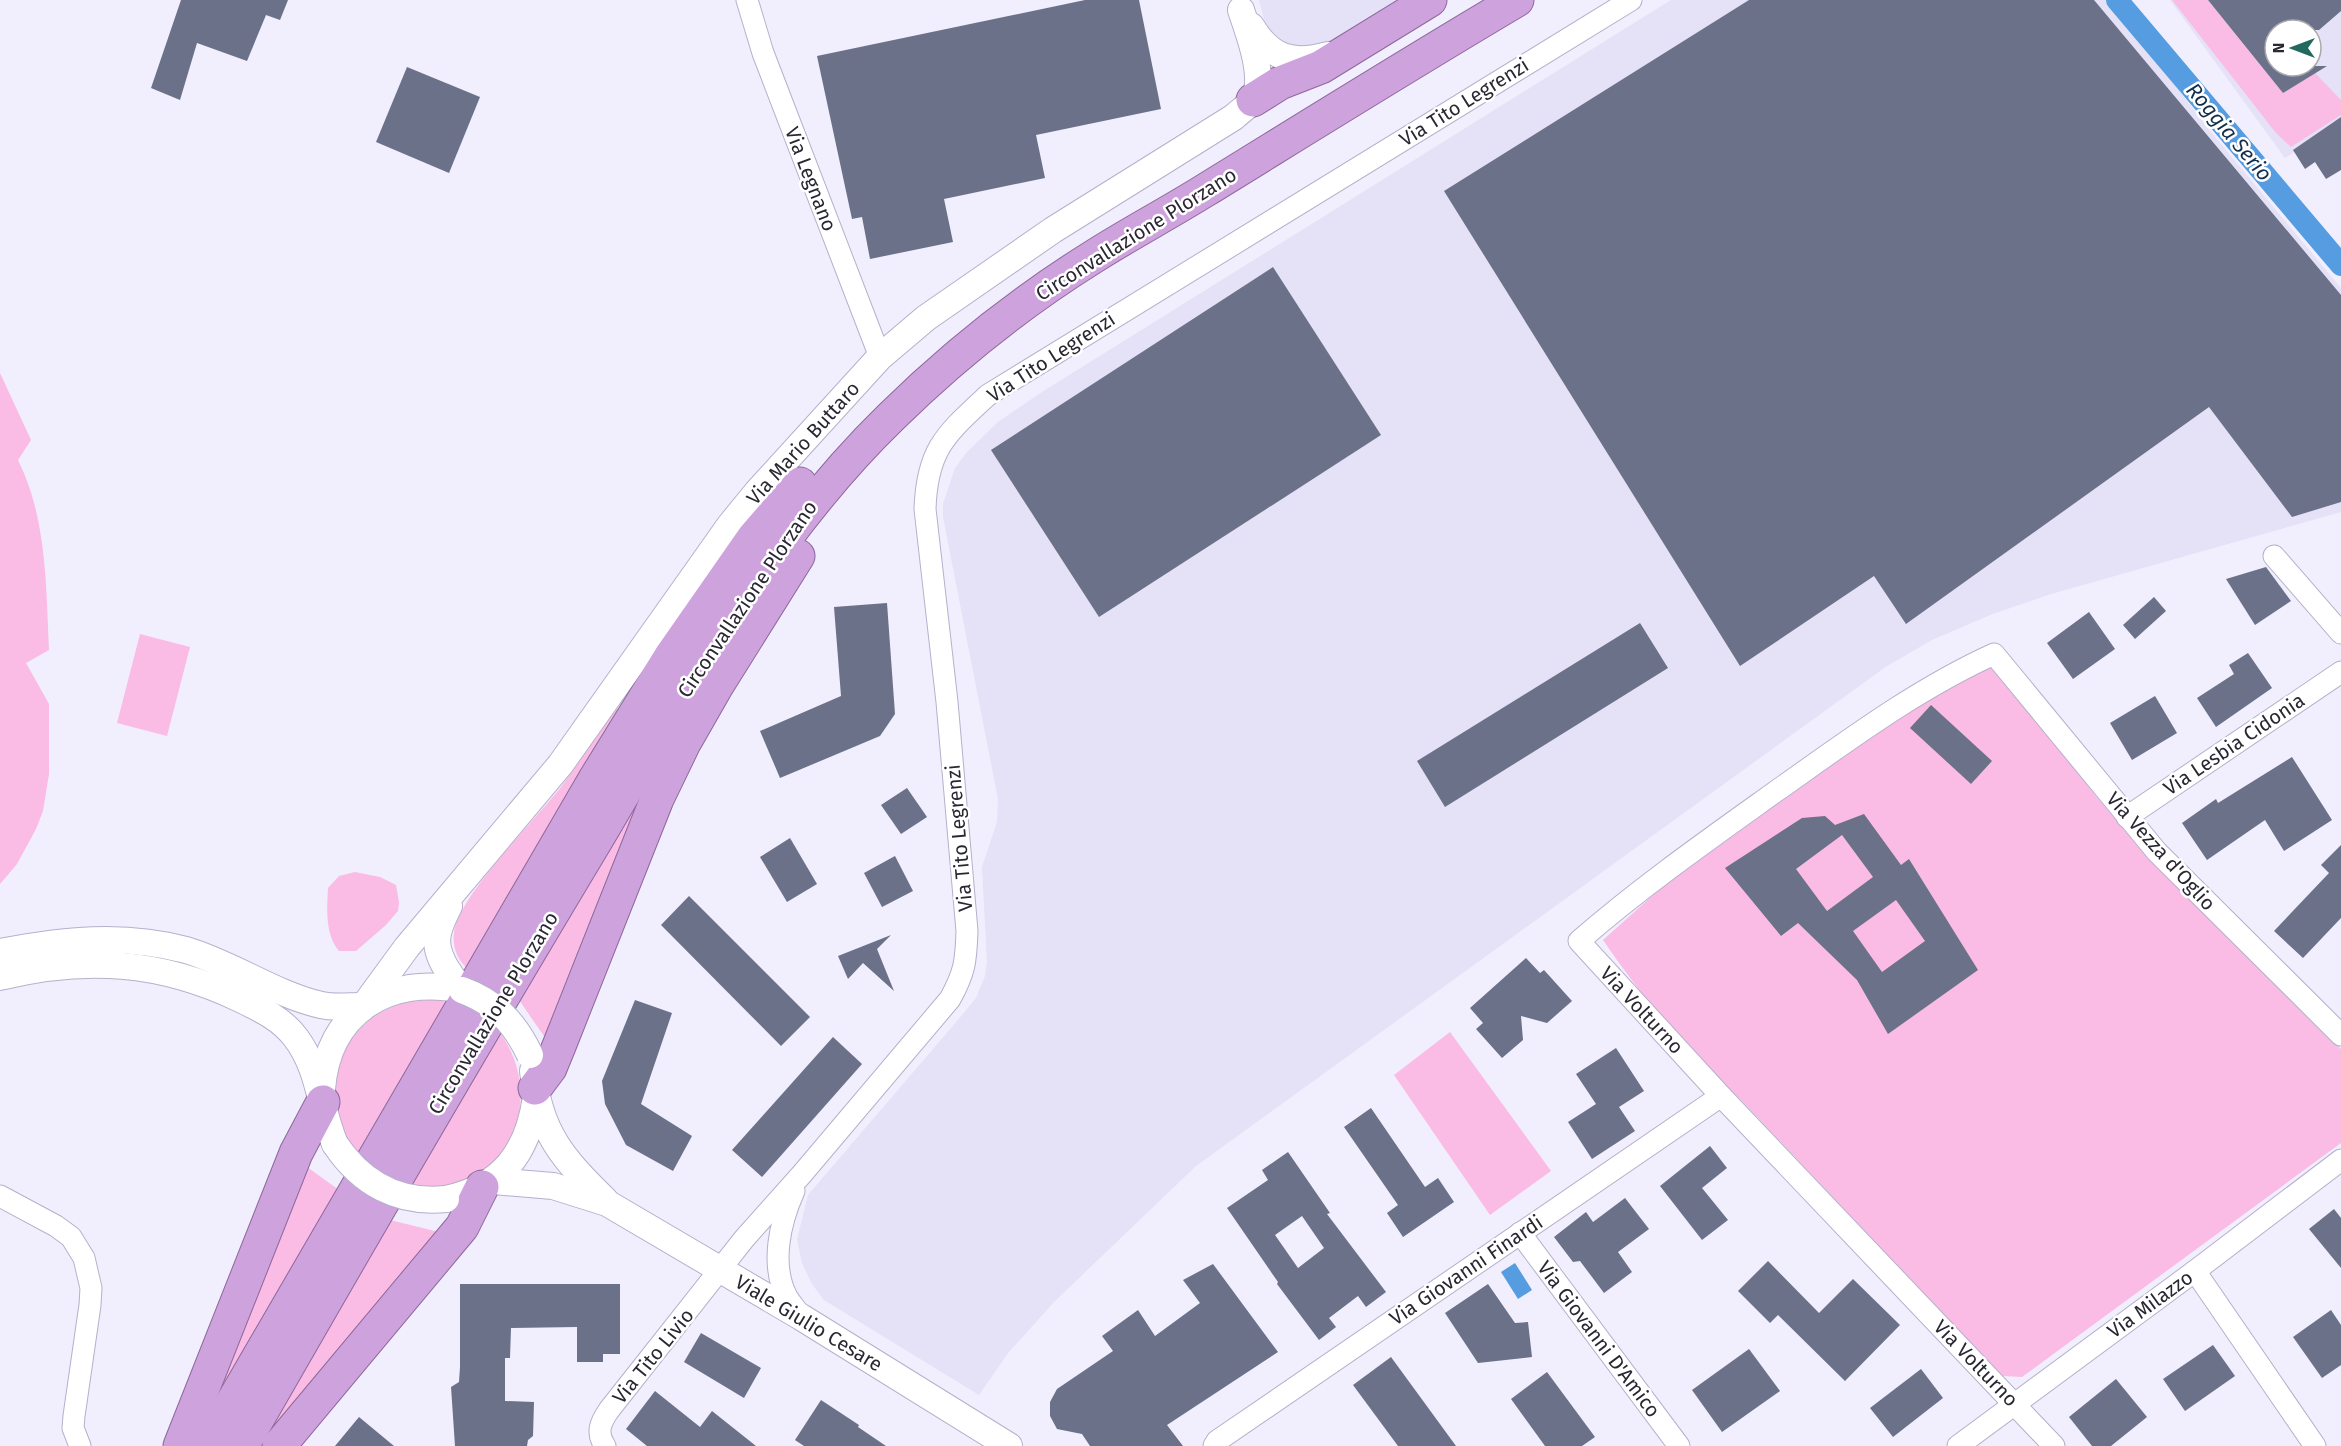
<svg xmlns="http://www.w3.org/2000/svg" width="2341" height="1446" viewBox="0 0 2341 1446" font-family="'Fira Sans',sans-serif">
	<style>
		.built { fill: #e5e1f6; fill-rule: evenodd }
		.green { fill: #fabce4 }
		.water { fill: #569ce1 }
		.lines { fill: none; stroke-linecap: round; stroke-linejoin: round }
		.canal { stroke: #569ce1; stroke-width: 22 }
		.building { fill: #6a7188; fill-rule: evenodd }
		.minor-casing { stroke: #b6b0ca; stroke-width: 23 }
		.tertiary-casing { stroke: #b6b0ca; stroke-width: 28 }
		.trunk-casing { stroke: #8c689b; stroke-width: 35 }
		.minor { stroke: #fff; stroke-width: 21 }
		.tertiary { stroke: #fff; stroke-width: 26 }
		.trunk { stroke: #cea2dc; stroke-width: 33 }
		.tertiary-bridge-casing { stroke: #b6b0ca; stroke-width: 28; stroke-linecap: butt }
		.tertiary-bridge { stroke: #fff; stroke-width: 26 }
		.labels { text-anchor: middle; stroke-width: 5; stroke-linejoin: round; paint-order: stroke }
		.street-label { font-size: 20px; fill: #292731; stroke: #fff }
		.water-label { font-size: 21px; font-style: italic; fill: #12304c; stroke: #fff }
	</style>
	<rect width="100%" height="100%" fill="#f1eefe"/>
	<g class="built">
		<path d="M1259,0H1398L1323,46L1302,47L1285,43L1266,27Z"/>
		<path d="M1671,0H2108L2211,132L2341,288V512L2051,594L1990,615L1932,640L1887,666L1196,1166L1054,1302L1008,1353L979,1395L824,1300L812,1284L802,1263L797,1239L808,1195L963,1014L976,998L985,976L987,962L982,867L997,822L998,799L943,517V504L955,468L967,452L998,422L1042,392Z"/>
		<path d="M2170,0H2341V122L2285,158ZM2275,30H2311V66H2275Z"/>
	</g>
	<g class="green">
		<path d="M2172,0H2208L2283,93L2315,73L2341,100V115L2291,147L2276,133Z"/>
		<path d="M0,373L31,440L18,460C47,518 46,586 49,650L26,663L49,704V774L43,811L36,829L17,864L0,884Z"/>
		<path d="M140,634L190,647L167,736L117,723Z"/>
		<path d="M1993,666L2095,795L2154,865L2341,1049V1143L2022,1377L2002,1376L1743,1102C1690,1054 1643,999 1603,940L1661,888L1888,724L1951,685Z"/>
		<path d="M616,708L621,712L468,969C458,961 452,947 454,933C458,895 539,817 564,783C582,759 598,733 616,708Z"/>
		<path d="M663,748L548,1042L517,997Z"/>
		<path d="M355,872L380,877L396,885L399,902L398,911L386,925L356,951H339C325,934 327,909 328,888L339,876Z"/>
		<path d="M416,1000H440L448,1003L358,1157C314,1093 337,1015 416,1000Z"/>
		<path d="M498,1030C542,1087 521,1176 443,1187C431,1189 419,1187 406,1186Z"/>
		<path d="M1450,1032L1551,1171L1490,1215L1394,1075Z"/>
		<path d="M303,1164L339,1190L197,1436Z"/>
		<path d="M390,1220L443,1233L267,1446H256Z"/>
	</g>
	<path class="water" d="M1515,1263L1532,1290L1518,1299L1501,1272Z"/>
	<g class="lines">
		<path class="canal" d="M2117,0L2341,265"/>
	</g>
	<g class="building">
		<path d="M181,0H288L280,20L266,15L247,61L197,43L180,100L151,88Z"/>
		<path d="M1085,0H1139L1161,109L1036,135L1045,178L944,199L953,242L870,259L862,217L852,219L817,56Z"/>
		<path d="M1749,0H2094L2341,295V502L2292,517L2209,407L1906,624L1874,576L1740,666L1444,191Z"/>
		<path d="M2208,0H2341V11L2319,30H2275V66H2327L2283,93Z"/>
		<path d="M407,67L480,97L449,173L376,142Z"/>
		<path d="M2341,117V170L2326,179L2315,162L2305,169L2293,150Z"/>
		<path d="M1273,267L1381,435L1099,617L991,450Z"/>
		<path d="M2266,567L2291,601L2255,625L2226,579Z"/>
		<path d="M2154,597L2166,611L2135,639L2123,625Z"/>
		<path d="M887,603L895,714L880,736L780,778L760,731L841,696L834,607Z"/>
		<path d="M2089,612L2115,649L2073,679L2047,643Z"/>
		<path d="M1640,623L1668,668L1445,807L1417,761Z"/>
		<path d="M2248,653L2272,688L2216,727L2197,698L2234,674L2229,665Z"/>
		<path d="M2155,696L2177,733L2132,760L2110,723Z"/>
		<path d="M1931,705L1992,761L1971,784L1910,728Z"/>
		<path d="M2292,757L2332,820L2284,851L2265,820L2207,860L2182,823L2216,799L2218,803Z"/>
		<path d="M907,788L927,817L901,834L881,805Z"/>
		<path d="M1864,814L1901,865L1909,859L1978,970L1888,1034L1857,980L1798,923L1781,936L1725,868L1802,818L1825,816L1835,825ZM1842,835L1873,877L1827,911L1796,869ZM1896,900L1925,941L1882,972L1853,931Z"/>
		<path d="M790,838L817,884L787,902L760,857Z"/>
		<path d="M2341,845V918L2303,958L2274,931L2329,873L2321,865Z"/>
		<path d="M895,856L913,891L882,907L864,873Z"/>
		<path d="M689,896L810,1017L781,1046L661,925Z"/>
		<path d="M891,935L877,949L894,991L863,963L848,979L838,956Z"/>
		<path d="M1526,958L1540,973L1544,970L1572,1001L1547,1023L1521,1016L1523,1040L1502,1058L1476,1029L1483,1023L1470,1008Z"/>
		<path d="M635,1000L672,1013L641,1104L692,1136L673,1171L626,1145L605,1104L602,1081Z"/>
		<path d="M833,1037L862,1064L762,1177L732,1150Z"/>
		<path d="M1616,1048L1644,1091L1619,1107L1635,1131L1592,1159L1568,1122L1596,1104L1576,1074Z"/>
		<path d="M1371,1108L1425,1187L1438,1178L1454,1202L1403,1237L1387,1213L1398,1205L1344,1127Z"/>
		<path d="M1710,1146L1727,1168L1702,1188L1728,1220L1702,1240L1660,1186Z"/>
		<path d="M1288,1152L1330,1213L1327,1214L1386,1292L1366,1307L1358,1296L1329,1318L1336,1327L1319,1340L1277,1284L1278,1282L1227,1208L1268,1180L1262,1170ZM1302,1216L1324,1248L1298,1268L1275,1235Z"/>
		<path d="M1625,1198L1649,1229L1618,1252L1632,1272L1604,1293L1580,1261L1573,1262L1554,1237L1586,1212L1593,1222Z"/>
		<path d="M2334,1209L2341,1218V1268L2309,1229Z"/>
		<path d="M1768,1261L1819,1313L1853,1279L1900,1325L1845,1381L1778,1315L1770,1323L1738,1291Z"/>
		<path d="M1213,1264L1278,1352L1167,1425L1183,1446H1090L1082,1434L1057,1429L1050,1416V1402L1057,1389L1113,1351L1102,1336L1138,1310L1155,1336L1200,1303L1183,1280Z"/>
		<path d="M460,1284H620V1354H603V1362H577V1327L511,1328L510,1358H505V1401L534,1402L533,1436L528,1440L527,1446H455L451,1387L459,1382L460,1367Z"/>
		<path d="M1488,1284L1515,1323L1528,1322L1532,1357L1478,1363L1445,1313Z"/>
		<path d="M2331,1310L2341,1325V1365L2322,1378L2293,1337Z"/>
		<path d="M701,1333L761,1368L744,1398L684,1362Z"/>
		<path d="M2213,1345L2235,1376L2185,1411L2163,1379Z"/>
		<path d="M1749,1349L1780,1391L1722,1432L1692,1390Z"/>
		<path d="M1391,1357L1456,1446H1398L1353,1385Z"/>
		<path d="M1921,1369L1943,1398L1893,1437L1870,1408Z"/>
		<path d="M1547,1372L1595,1437L1582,1446H1545L1511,1399Z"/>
		<path d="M2116,1379L2147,1417L2111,1446H2092L2069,1417Z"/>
		<path d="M655,1391L700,1427L712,1411L756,1446H647L626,1429Z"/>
		<path d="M821,1400L859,1425L858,1427L886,1446H804L795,1440Z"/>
		<path d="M359,1417L394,1446H335Z"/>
	</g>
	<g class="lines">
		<defs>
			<g id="minor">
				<path d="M747,0L763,53L880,357"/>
				<path d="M2274,556L2341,633"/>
				<path d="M2127,817L2341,672"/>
				<path d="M794,1191C780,1222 770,1265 787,1297C791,1304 797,1310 801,1317"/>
				<path d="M0,1196L56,1226L71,1237L84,1258L91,1288L90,1305L74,1416L73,1428L80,1446"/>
				<path d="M1520,1233L1679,1446"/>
				<path d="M2195,1271L2315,1446"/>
				<path d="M605,1446C596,1433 600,1423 609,1410L744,1239L802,1174L950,999C965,972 966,961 967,931L947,702L925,509C927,449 946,434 988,395L1631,0"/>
				<path d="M1214,1446L1217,1441L1721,1096"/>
				<path d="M1958,1446L2195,1271L2341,1160"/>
				<path d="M2054,1446L1721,1096L1579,941C1641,887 1708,840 1775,792C1846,742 1915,690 1994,654L2157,852L2341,1035"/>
			</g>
			<g id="tertiary">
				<path d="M1251,26C1270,58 1292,65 1328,55"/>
				<path d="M449,906C445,914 440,924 438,933C433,954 450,975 462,990"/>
				<path d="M0,952C62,940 124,933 186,950C233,964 274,994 321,1005C334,1008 349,1006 362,1006"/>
				<path d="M0,977C85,956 161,961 240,999C261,1009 282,1019 296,1038C320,1070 320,1109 335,1144"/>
				<path d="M366,1003L407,947L560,765L730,525L757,492L880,357L926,318L1053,230L1234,117C1239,112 1247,107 1252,101C1268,81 1248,32 1241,10"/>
				<path d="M533,1071C539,1132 563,1159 605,1200"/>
				<path d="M322,1089C328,1012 389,974 462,990"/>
				<path d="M493,1181L553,1186L607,1203L801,1317L1009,1446"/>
				<path d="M446,1199C503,1187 528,1152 536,1097"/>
			</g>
			<g id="trunk">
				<path d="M1253,100L1280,83L1321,67L1430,0"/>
				<path d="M535,1088L550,1068L559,1046L657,799L684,743L716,687L798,556"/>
				<path d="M180,1446L296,1153L323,1102"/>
				<path d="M207,1446L595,779L671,656L754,537L800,484"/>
				<path d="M242,1446C357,1245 473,1045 592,847C681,697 765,539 891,417C952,357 1021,302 1093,257C1129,234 1167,214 1204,191C1308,127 1412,62 1517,0"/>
				<path d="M279,1446L462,1227L482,1187"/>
			</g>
		</defs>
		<use href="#minor" class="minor-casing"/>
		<use href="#tertiary" class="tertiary-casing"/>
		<use href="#trunk" class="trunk-casing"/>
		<use href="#minor" class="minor"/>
		<use href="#tertiary" class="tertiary"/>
		<use href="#trunk" class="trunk"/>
		<defs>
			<g id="tertiary-bridge">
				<path d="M462,990C495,1002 515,1023 530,1055"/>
				<path d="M335,1144C361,1183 398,1204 446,1199"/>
			</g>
		</defs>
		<use href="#tertiary-bridge" class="tertiary-bridge-casing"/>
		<use href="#tertiary-bridge" class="tertiary-bridge"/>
	</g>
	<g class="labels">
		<g class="street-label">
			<text transform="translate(1464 102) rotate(-32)" y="7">Via Tito Legrenzi</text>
			<text transform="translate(811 179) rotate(69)" y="7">Via Legnano</text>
			<text transform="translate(1136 234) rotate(-32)" y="7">Circonvallazione Plorzano</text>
			<text transform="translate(1051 357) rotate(-33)" y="7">Via Tito Legrenzi</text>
			<text transform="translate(803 443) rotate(-48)" y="7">Via Mario Buttaro</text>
			<text transform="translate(747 599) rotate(-56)" y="7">Circonvallazione Plorzano</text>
			<text transform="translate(2234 744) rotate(-34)" y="7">Via Lesbia Cidonia</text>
			<text transform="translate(959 838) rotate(-95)" y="7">Via Tito Legrenzi</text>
			<text transform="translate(2161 851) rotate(48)" y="7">Via Vezza d'Oglio</text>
			<text transform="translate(1642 1010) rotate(47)" y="7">Via Volturno</text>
			<text transform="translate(493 1013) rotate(-59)" y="7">Circonvallazione Plorzano</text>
			<text transform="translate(1466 1270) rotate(-34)" y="7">Via Giovanni Finardi</text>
			<text transform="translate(2150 1304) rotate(-36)" y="7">Via Milazzo</text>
			<text transform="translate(809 1323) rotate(31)" y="7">Viale Giulio Cesare</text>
			<text transform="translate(1599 1339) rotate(53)" y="7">Via Giovanni D'Amico</text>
			<text transform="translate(653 1356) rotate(-51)" y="7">Via Tito Livio</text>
			<text transform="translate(1976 1363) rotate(46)" y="7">Via Volturno</text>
		</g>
		<g class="water-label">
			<text transform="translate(2229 132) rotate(50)" y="7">Roggia Serio</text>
		</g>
	</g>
	<g transform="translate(2293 48) rotate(270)"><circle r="28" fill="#ffffff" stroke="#a9a9ad" stroke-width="1.5"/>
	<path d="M0-4.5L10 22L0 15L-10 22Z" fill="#226a5f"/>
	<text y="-9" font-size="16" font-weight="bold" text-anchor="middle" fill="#292731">N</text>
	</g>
</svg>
